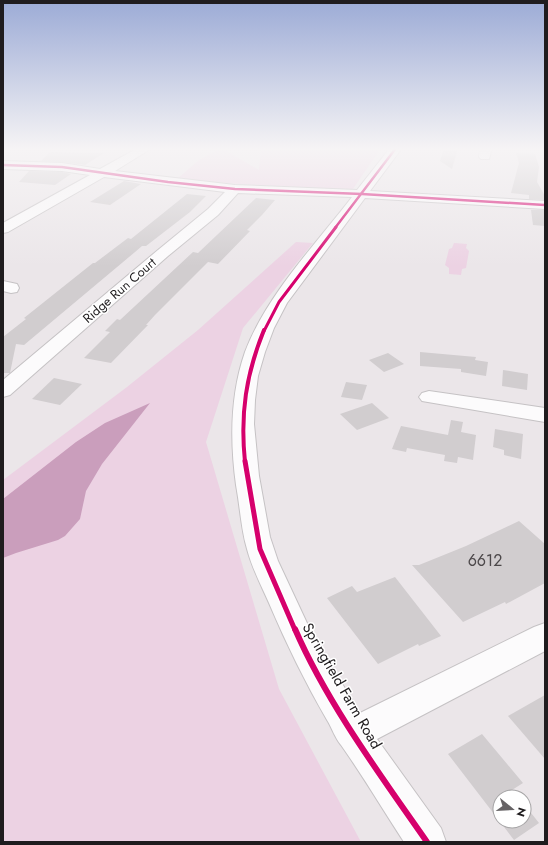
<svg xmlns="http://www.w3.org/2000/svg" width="548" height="845" viewBox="0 0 548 845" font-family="Jost,sans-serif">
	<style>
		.green { fill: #ecd2e3 }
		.water { fill: #ca9ebc }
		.building { fill: #d1cdcf }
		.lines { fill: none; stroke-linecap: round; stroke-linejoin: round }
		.minor-casing { stroke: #c5c2c4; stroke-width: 2 }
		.minor { fill: #fcfbfc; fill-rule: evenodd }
		.cycleway-far4-casing { stroke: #fff; stroke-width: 4 }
		.cycleway-far3-casing { stroke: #fff; stroke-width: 5 }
		.cycleway-far2-casing { stroke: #fff; stroke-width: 6 }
		.cycleway-far1-casing { stroke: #fff; stroke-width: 8 }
		.cycleway-casing { stroke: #fff; stroke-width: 8 }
		.cycleway-far4 { stroke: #d6006c; stroke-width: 2.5 }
		.cycleway-far3 { stroke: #d6006c; stroke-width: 3 }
		.cycleway-far2 { stroke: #d6006c; stroke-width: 4 }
		.cycleway-far1 { stroke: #d6006c; stroke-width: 5 }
		.cycleway { stroke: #d6006c; stroke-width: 6 }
		.labels { text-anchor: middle; stroke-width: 3; stroke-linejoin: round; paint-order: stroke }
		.far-street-label { font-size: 13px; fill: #1f1c1e; stroke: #fff }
		.street-label { font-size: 15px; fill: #1f1c1e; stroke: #fff }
		.near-number-label { font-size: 16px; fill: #4c484a }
	</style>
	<rect width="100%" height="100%" fill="#ebe6e9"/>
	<g class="green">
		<path d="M221,148L259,170L261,148H381L353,189C294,188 235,184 177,179L199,160Z"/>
		<path d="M296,242L313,243L243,328L206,442L279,689L361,842H3V480L127,387L198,330Z"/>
		<path d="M454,243L467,244L466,248L469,251L466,268L462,269L461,275L449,274V268L445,265L449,249L452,248Z"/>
	</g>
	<path class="water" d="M150,403L102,464L86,491L80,519L65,536L58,540L16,553L3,558V499L76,442L105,423Z"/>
	<g class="building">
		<path d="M444,148H458L452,169L440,161Z"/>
		<path d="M50,152L104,153L85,165L62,162L41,161Z"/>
		<path d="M516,153L535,154L539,167L537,182L545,196V200L529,199V195L511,193L519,163Z"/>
		<path d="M29,171L62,172L71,174L55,185L19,182Z"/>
		<path d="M124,181L141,184L110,205L90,202Z"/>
		<path d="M187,194L206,196L190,212L146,246H142L135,252L24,345L16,344L10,373H3V337L26,319L24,318L93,263H95L128,238L131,239Z"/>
		<path d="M256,198L275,200L262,215L247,230L250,231L218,264L208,262L155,315L146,325H148L111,363L84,358L110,332L105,331L117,319L120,320L193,252L198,253Z"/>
		<path d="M531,210H545V226L533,225Z"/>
		<path d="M420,352L476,357L475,360L488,362L486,376L461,372V369L420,366Z"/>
		<path d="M388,353L404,364L384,372L369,360Z"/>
		<path d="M503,370L528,374L527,390L502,386Z"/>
		<path d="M54,378L82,384L60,405L32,399Z"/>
		<path d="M346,382L367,385L362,400L341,397Z"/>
		<path d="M372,403L389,418L357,430L340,414Z"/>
		<path d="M451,420L463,422L461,432L476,435L473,460L458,457L457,463L444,461L445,455L407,448L406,452L392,449L401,426L448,435Z"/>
		<path d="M495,429L523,434L521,459L504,455V450L493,447Z"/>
		<path d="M519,521L545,544V583L506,604L505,602L463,622L412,565H419L466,546Z"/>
		<path d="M395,577L441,636L419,646L418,644L378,664L327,598L352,586L357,592Z"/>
		<path d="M545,695V759L508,716Z"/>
		<path d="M482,734L523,783L512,790L518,797H500V821H524V804L539,823L514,840L448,754Z"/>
	</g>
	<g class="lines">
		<defs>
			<g id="minor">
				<path d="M138,148H152L115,171L235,185L357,190L390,148H402L370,191L545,201V209L365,198L287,303L274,328L265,352L258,376L255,400L254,424L259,476L270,537L278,561L313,636L360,713L534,627L545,623V651L377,739L441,828L446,842H404C383,810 363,776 341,745C335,738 332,728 327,720C305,682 286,643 269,603C261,585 252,568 247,549C241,529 240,506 236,485C230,441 230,395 245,352C266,296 315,245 352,197L238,193L218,215L168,256L10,395L3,397V380L158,250L208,209L225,192L104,177L8,232L3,233V223L90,175L62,171L3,169V161L62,163L100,169Z"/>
				<path d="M480,148H492L489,159H481L479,157Z"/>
				<path d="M3,281L17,284L19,288L17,292L11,293L3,291Z"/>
				<path d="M429,391L545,408V422L422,401L419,397L422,393Z"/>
			</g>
		</defs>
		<use href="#minor" class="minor-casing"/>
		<use href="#minor" class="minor"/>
		<defs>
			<g id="cycleway-far4">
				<path d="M3,165L62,167L168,182L235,189L362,194L545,205"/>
				<path d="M335,228L396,148"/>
			</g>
			<path id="cycleway-far3" d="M264,331L279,302L336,227"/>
			<path id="cycleway-far2" d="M245,462C240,414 246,374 264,330"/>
			<path id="cycleway-far1" d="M245,461L260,549L295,630"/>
			<path id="cycleway" d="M295,629C327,703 381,776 427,842"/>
		</defs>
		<use href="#cycleway-far4" class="cycleway-far4-casing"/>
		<use href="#cycleway-far3" class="cycleway-far3-casing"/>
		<use href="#cycleway-far2" class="cycleway-far2-casing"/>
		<use href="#cycleway-far1" class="cycleway-far1-casing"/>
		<use href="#cycleway" class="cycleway-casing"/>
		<use href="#cycleway-far4" class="cycleway-far4"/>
		<use href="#cycleway-far3" class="cycleway-far3"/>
		<use href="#cycleway-far2" class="cycleway-far2"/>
		<use href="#cycleway-far1" class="cycleway-far1"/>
		<use href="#cycleway" class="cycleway"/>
	</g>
	<linearGradient id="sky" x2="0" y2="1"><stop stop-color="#9cabd6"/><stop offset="0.56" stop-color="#f6f4f5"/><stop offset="1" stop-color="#f6f4f5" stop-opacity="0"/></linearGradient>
	<rect width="548" height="266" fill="url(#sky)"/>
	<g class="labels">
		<g class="far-street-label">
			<text transform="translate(119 290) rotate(-41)" y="5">Ridge Run Court</text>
		</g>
		<g class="street-label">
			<text transform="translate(342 686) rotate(60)" y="5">Springfield Farm Road</text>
		</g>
		<g class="near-number-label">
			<text x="485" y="566">6612</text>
		</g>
	</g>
	<rect width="548" height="845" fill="none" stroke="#1f1c1e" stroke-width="8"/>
	<g transform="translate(512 809) rotate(108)"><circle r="19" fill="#ffffff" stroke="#a5a4a5"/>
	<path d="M0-3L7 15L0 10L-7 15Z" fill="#666365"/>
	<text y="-6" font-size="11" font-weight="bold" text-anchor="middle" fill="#1f1c1e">N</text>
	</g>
</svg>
